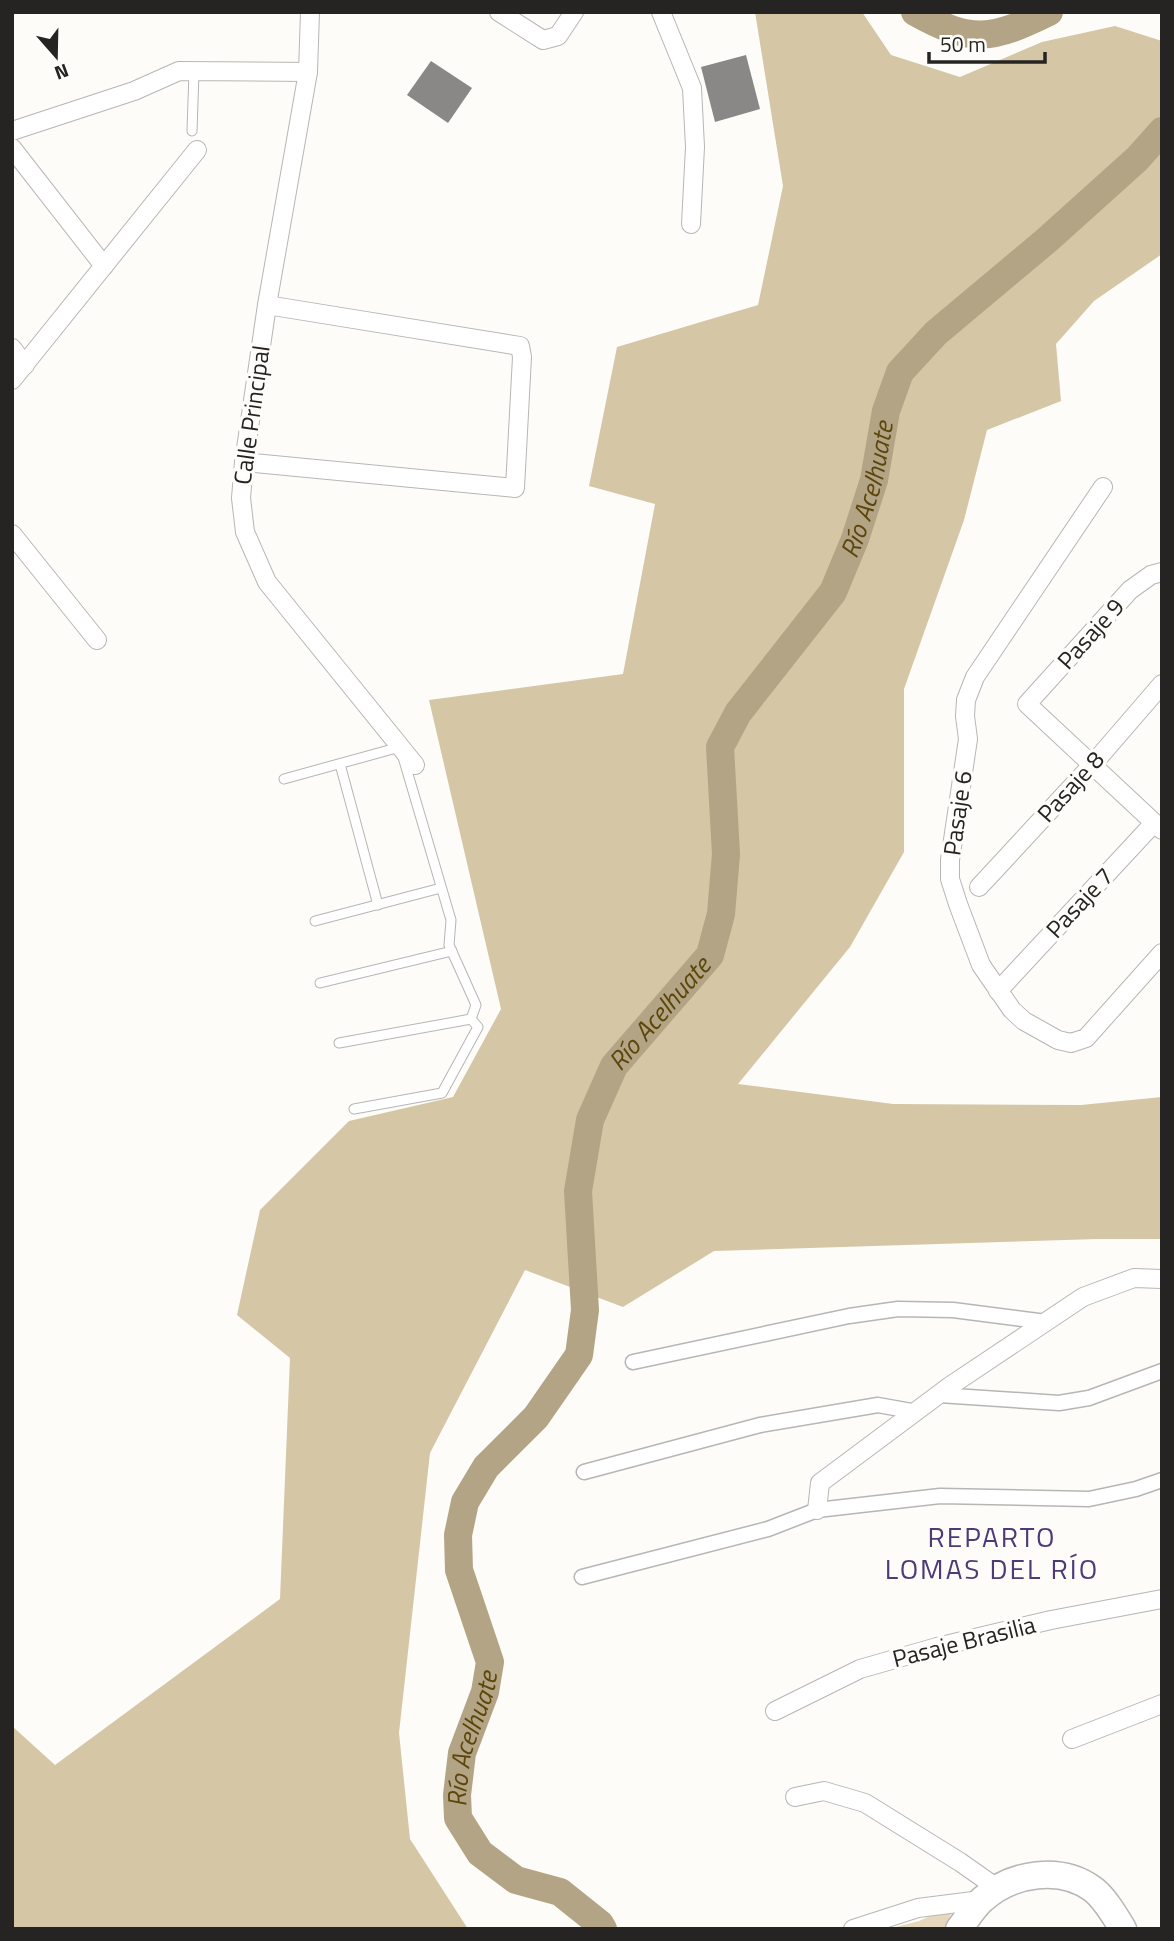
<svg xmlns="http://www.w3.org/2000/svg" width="1174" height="1941" viewBox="0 0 1174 1941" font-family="'Titillium Web',sans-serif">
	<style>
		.green { fill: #e5d8bc }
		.forest { fill: #d5c6a5 }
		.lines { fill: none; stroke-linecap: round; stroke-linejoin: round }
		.river { stroke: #b2a484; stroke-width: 28 }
		.building { fill: #8a8886 }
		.service-casing { stroke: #b8b6b4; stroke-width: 11 }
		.pedestrian-casing { stroke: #b8b6b4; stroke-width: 17 }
		.minor-casing { stroke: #b8b6b4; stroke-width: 20 }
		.secondary-casing { stroke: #b8b6b4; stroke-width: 29 }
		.service { stroke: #fff; stroke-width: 9 }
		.pedestrian { stroke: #fff; stroke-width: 14 }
		.minor { stroke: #fff; stroke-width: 18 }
		.secondary { stroke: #fff; stroke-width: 26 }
		.labels { text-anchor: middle; stroke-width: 7; stroke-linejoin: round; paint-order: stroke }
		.street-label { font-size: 24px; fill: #252423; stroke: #fdfcf9 }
		.water-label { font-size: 26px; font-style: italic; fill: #5c460c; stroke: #fdfcf9 }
		.quarter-label { font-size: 28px; letter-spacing: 2px; fill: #4d3a76; stroke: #fdfcf9 }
	</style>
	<rect width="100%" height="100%" fill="#fdfcf9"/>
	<path class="green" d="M937,1913L951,1914L944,1929H888L919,1921Z"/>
	<path class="forest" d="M755,12H862L891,55L960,77L1042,42L1115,26L1162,41V254L1094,301L1056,344L1061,401L987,430L964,520L904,689V852L850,947L738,1084L893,1104L1081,1105L1162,1097V1239H1097L714,1251L623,1307L525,1270L430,1453L399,1733L410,1839L468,1929H12V1726L55,1765L280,1599L290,1358L237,1315L260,1210L349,1121L453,1097L501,1009L429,700L623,674L655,504L589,486L617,347L758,305L783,186Z"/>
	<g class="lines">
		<g class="river">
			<path d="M915,12C972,44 992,40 1049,12"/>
			<path id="s1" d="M603,1929L600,1924L560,1892L516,1880L480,1853L458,1818L457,1795L462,1753L485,1692L490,1662L459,1570L458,1535L465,1502L486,1467L536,1417L579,1355L585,1310L578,1191L590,1120L614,1066L710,955L721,914L726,854L720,747L738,713L833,592L855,539L874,480L886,411L900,372L936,333L1047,240L1137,159L1162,131"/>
		</g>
	</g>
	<g class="building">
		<path d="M746,55L760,109L715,122L701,67Z"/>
		<path d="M431,61L472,88L448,123L407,95Z"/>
	</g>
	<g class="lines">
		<defs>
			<g id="service">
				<path d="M192,131L194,72"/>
				<path d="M340,764L378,905"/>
				<path d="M284,779L400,747L451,920L449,945L476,1005L471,1019L339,1043"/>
				<path d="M315,921L441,888"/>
				<path d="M320,983L452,951"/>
				<path d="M354,1109L442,1093L478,1027L471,1019"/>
			</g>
			<g id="pedestrian">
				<path d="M633,1362L849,1316L898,1309L953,1310L1046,1322"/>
				<path d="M939,1395L1059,1403L1089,1398L1162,1371"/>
				<path d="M584,1472L760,1425L878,1405L917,1412"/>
				<path d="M582,1577L768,1529L817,1510L940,1496L1089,1499L1136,1489L1162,1480"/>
			</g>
			<g id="minor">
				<path d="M310,12L308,72L267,305L244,462L241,498L245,532L267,582L415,765"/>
				<path d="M499,12L543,40L558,36L574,12"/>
				<path d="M661,12L692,88L695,147L691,224"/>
				<path d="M12,131L134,91L179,71L308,72"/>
				<path d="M12,148L104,266"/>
				<path d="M12,348L25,365"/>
				<path d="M12,380L197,150"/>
				<path d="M244,462L515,488L522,357L520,346L267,305"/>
				<path d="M1103,487L975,677L966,700L965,716L968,739L950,860V879L958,904L981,965L1012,1010L1024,1021L1058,1040L1071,1043L1086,1038L1162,953"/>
				<path d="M12,534L97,640"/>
				<path d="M1162,572L1151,575L1130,590L1027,704L1162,830"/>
				<path d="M979,887L1093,764L1162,684"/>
				<path d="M998,991L1154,823"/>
				<path d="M817,1510L820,1483L950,1386L1083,1297L1134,1278L1162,1279"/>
				<path d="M775,1711L860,1669L937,1647L1051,1620L1162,1599"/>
				<path d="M1072,1739L1162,1704"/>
				<path d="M795,1797L824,1791L865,1803L960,1862L997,1888"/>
				<path d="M853,1929L918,1908L981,1900"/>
			</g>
			<path id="secondary" d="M959,1929C967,1919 974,1906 983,1899C1012,1873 1061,1865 1094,1890C1106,1900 1115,1916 1123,1929"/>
		</defs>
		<use href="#service" class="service-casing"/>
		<use href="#pedestrian" class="pedestrian-casing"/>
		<use href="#minor" class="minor-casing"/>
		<use href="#secondary" class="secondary-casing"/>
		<use href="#service" class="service"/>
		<use href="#pedestrian" class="pedestrian"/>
		<use href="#minor" class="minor"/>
		<use href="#secondary" class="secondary"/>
	</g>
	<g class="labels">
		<g class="street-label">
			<text transform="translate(252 415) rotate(-82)" y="8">Calle Principal</text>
			<text transform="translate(1091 634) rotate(-48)" y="8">Pasaje 9</text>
			<text transform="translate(1071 787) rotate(-48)" y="8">Pasaje 8</text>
			<text transform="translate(958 813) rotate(-82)" y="8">Pasaje 6</text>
			<text transform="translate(1080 903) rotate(-47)" y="8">Pasaje 7</text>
			<text transform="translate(964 1642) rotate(-14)" y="8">Pasaje Brasilia</text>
		</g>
		<g class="water-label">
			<text dy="9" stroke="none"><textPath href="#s1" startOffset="1656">Río Acelhuate</textPath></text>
			<text dy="9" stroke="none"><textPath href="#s1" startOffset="1068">Río Acelhuate</textPath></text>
			<text dy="9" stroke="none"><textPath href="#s1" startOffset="270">Río Acelhuate</textPath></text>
		</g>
		<g class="quarter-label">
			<text x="992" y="1547">REPARTO<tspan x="992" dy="32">LOMAS DEL RÍO</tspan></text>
		</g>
	</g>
	<rect width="1174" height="1941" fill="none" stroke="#252423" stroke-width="28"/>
	<g transform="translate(56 56) rotate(160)" stroke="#fdfcf9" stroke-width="5" paint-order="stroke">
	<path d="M0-5L12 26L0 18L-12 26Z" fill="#252423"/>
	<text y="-10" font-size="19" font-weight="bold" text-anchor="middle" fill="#252423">N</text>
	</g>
	<path d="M929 52v10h116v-10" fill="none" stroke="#252423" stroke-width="3.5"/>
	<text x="940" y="52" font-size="21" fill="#252423" stroke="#fdfcf9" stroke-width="5" paint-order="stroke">50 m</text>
</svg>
